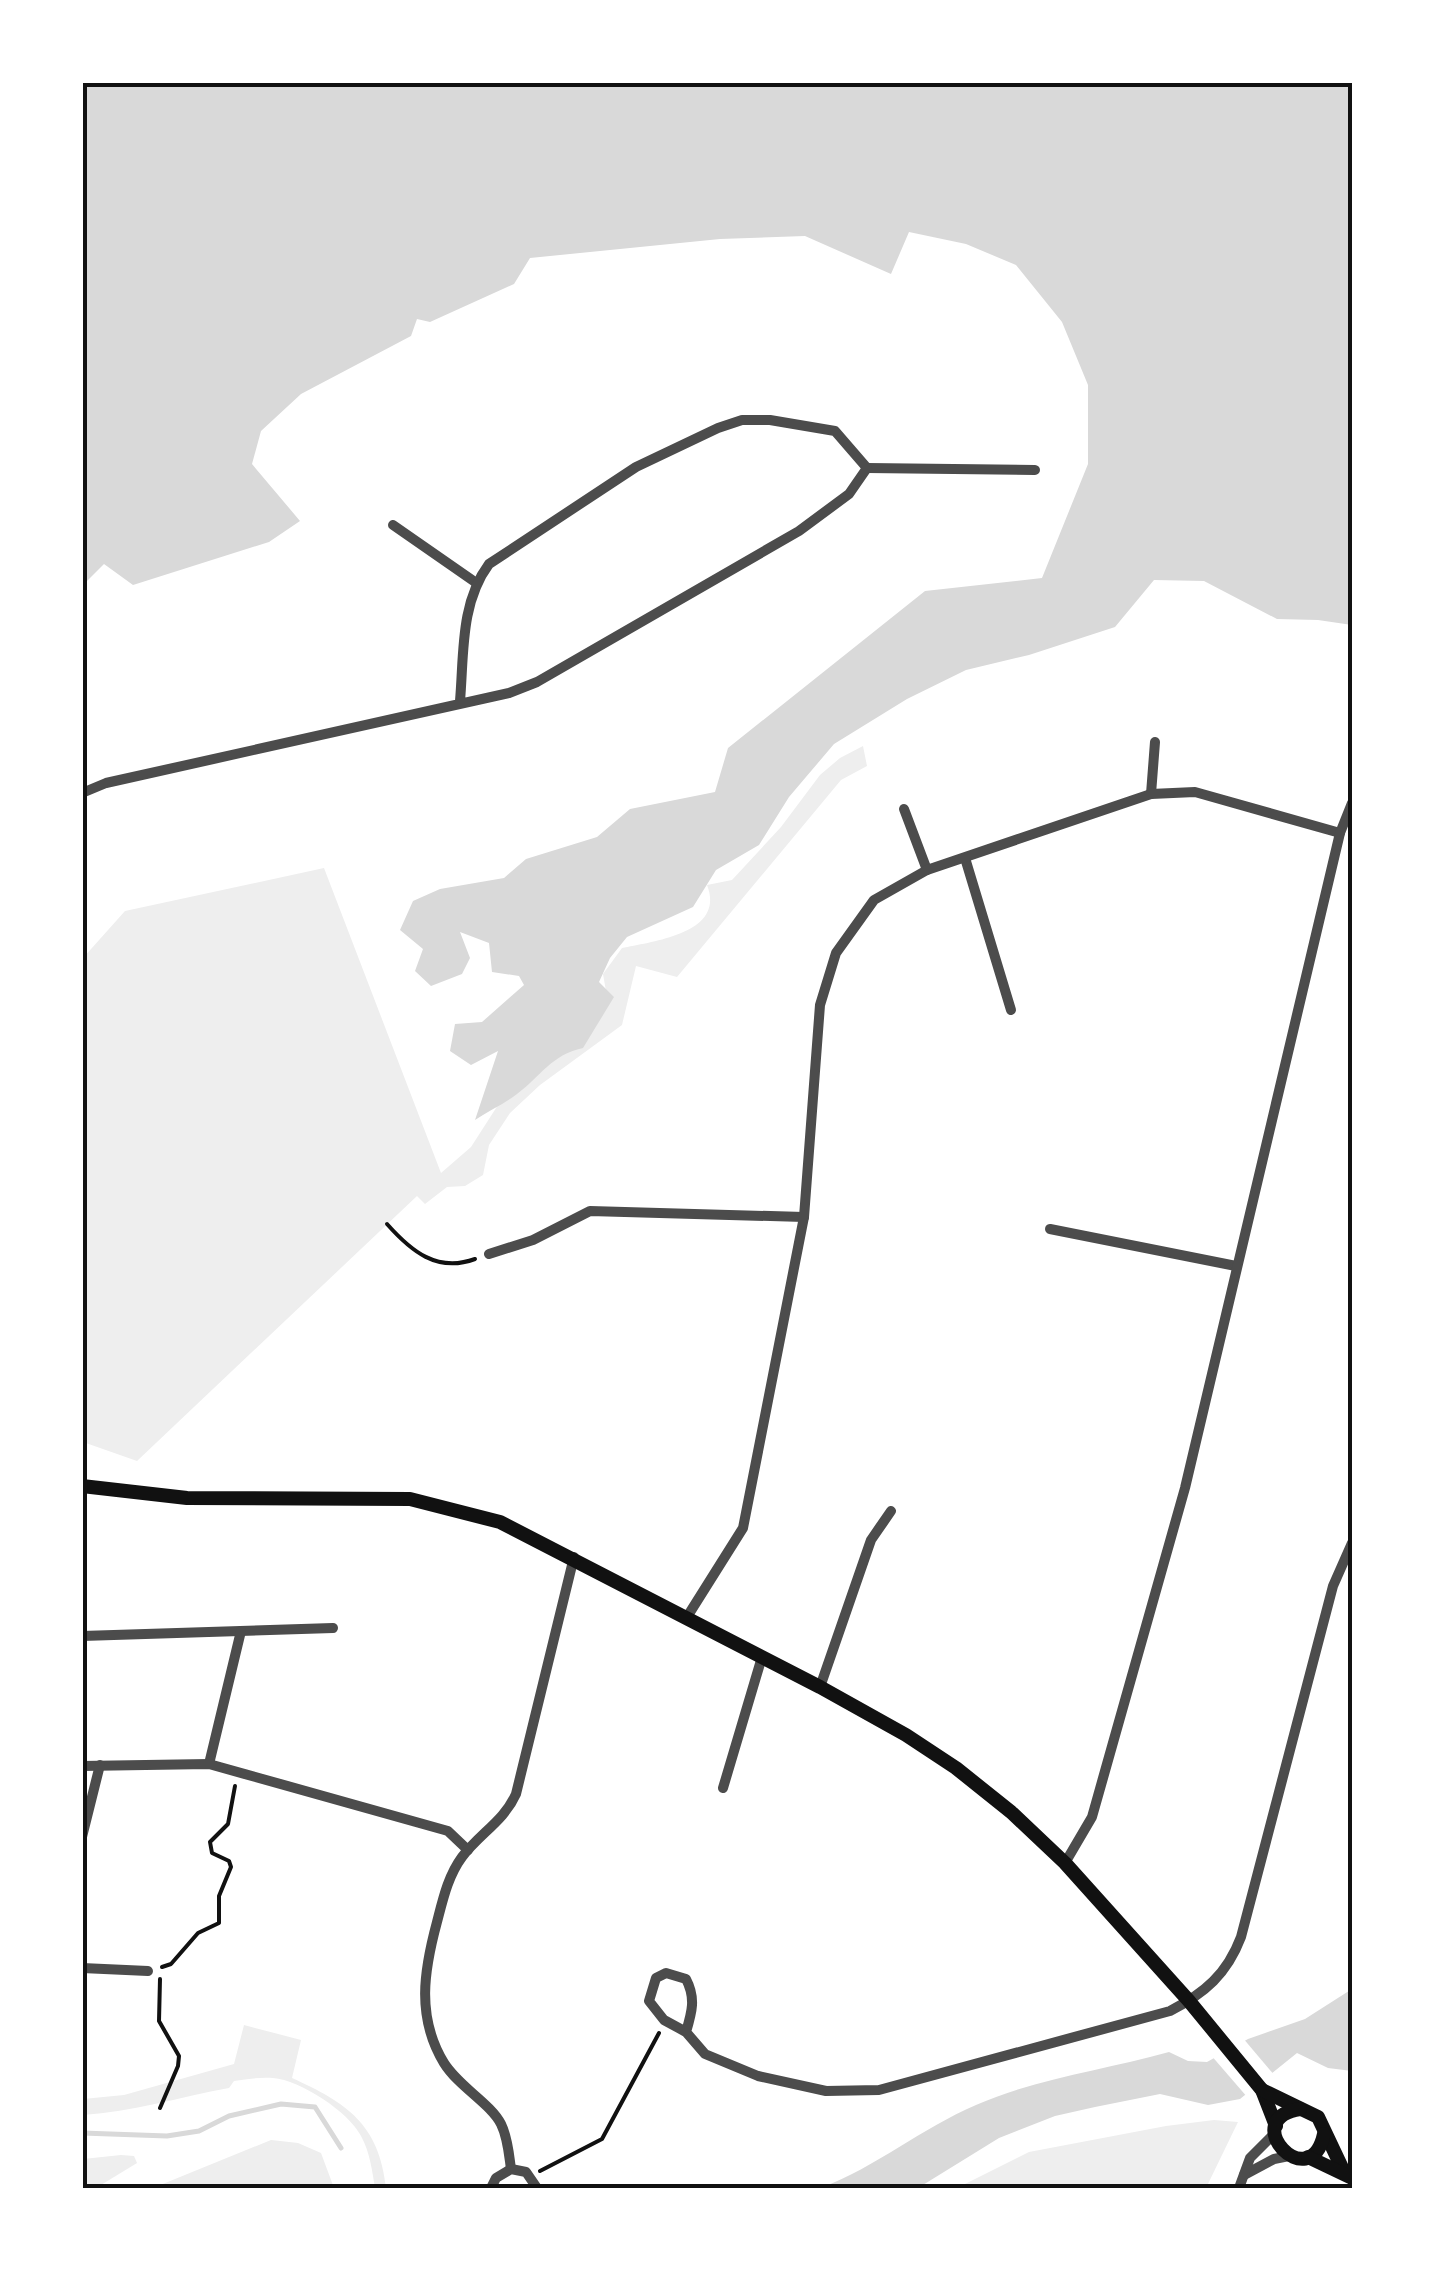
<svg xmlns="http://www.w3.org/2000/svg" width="1435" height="2271" viewBox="0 0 1435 2271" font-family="'Archivo Narrow',sans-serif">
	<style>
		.green { fill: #eee }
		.water { fill: #d9d9d9 }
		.pier { fill: #fff }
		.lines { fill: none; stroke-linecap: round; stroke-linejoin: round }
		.stream { stroke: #d9d9d9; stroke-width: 5 }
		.path { stroke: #111; stroke-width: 4 }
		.minor { stroke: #4c4c4c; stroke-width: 10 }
		.secondary { stroke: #111; stroke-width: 14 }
		.neatline { fill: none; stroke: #111; stroke-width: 4 }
	</style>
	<rect width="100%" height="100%" fill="#fff"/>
	<g class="green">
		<path d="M863,746L867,766L841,780L677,977L636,966L622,1025L540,1085L510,1113L489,1145L483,1175L465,1186L447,1187L425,1204L417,1196L137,1461L83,1442V958L125,911L324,868L441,1173L471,1147L498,1105L606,991L603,974L622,948C654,941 726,933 707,885L732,880L781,827L820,775L840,758Z"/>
		<path d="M244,2025L301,2040L292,2078C347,2103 379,2124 386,2188H375C372,2171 370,2152 361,2136C349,2112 300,2080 273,2078C260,2077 247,2079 234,2081L229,2088C180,2097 132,2112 83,2115V2099L124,2095L234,2064Z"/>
		<path d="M1214,2120L1238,2122L1206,2188H957L1029,2152L1166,2126Z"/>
		<path d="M271,2140L298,2143L321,2153L334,2188H153Z"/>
		<path d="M121,2155L134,2156L137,2163L96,2188H83V2159Z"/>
	</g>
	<g class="water">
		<path d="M83,82L1352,83V625L1318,620L1277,619L1204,581L1154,580L1115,627L1029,655L966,670L907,699L834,744L789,797L759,845L716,870L693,907L627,937L610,958L599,982L614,997L583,1048C551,1055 541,1076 517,1094C504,1104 488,1111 475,1120L498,1051L471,1065L450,1051L455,1024L482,1022L524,985L519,976L492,972L489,943L460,932L470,958L462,974L431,986L415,971L423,949L400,930L413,901L440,889L504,878L526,859L597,837L630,809L715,792L728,748L925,591L1042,578L1088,464V385L1062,322L1016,265L966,244L909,232L891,274L805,236L720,239L530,258L514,284L430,322L417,319L411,336L301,394L261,431L252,464L300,521L269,542L133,585L104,564L83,585Z"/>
		<path d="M1352,1989V2071L1328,2068L1297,2053L1240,2099L1208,2105L1160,2094L1095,2107L1055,2116L999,2138L918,2188H821C876,2167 922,2128 976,2105C1038,2078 1105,2070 1169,2052L1188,2061L1207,2062L1248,2039L1305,2019Z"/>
	</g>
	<path class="pier" d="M1242,2037L1275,2076L1248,2098L1210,2054Z"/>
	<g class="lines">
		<path class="stream" d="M82,2133L167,2136L199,2131L229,2116L281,2104L315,2107L341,2148"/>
		<g class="path">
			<path d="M387,1224C411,1251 437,1273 475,1259"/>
			<path d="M162,1967L171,1964L198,1933L219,1923V1896L231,1867L229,1861L212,1853L210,1842L228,1824L235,1786"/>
			<path d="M160,1979L159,2021L179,2056L178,2066L160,2108"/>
			<path d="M540,2171L602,2139L659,2033"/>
		</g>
		<g class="minor">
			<path d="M867,468L1035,470"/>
			<path d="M393,525L475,582"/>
			<path d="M82,793L106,783L509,693L537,682L799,531L849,494L867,468L835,431L770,420H742L718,428L636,467L489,564C460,603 464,655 460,701"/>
			<path d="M1151,794L1155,742"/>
			<path d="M904,809L927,870"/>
			<path d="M965,858L1011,1010"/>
			<path d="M1050,1229L1236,1266"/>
			<path d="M489,1254L533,1240L590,1211L804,1217"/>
			<path d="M687,1617L743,1528L804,1217L820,1005L836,953L874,900L927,870L1151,794L1195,792L1340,833"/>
			<path d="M82,1636L333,1628"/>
			<path d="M820,1687L871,1540L891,1511"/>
			<path d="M209,1764L241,1631"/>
			<path d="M82,1766L209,1764L448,1831L468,1850"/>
			<path d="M723,1788L762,1657"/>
			<path d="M82,1837L100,1765"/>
			<path d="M1065,1863L1092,1817L1185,1488L1340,833L1352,803"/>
			<path d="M82,1968L148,1971"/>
			<path d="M686,2032C692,2012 696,1998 686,1979L666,1973L656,1978L649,2001L664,2020L686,2032L705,2054L758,2076L826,2091L879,2090L1170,2011C1205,1993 1227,1974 1241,1937L1333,1586L1352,1543"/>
			<path d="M511,2169C509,2155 508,2138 501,2124C490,2103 459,2087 444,2063C416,2017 424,1970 437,1922C443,1899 448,1876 462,1857C479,1834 504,1821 516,1794L574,1557"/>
			<path d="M1244,2175L1274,2159L1289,2156"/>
			<path d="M491,2188L496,2178L511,2169L526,2172L537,2188"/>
			<path d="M1239,2188L1250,2158L1275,2133"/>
		</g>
		<g class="secondary">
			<path d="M82,1486L187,1498L410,1499L500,1522L820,1687L906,1735L956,1768L1011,1812L1065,1863L1189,2001L1262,2090L1276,2126"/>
			<path d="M1262,2090L1318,2117L1344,2172"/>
			<path d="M1300,2109C1236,2119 1310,2198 1324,2134"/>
			<path d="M1308,2157L1352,2178"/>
		</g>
	</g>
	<rect width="1435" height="2271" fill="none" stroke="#ffffff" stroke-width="170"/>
	<rect x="85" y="85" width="1265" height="2101" class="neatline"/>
</svg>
